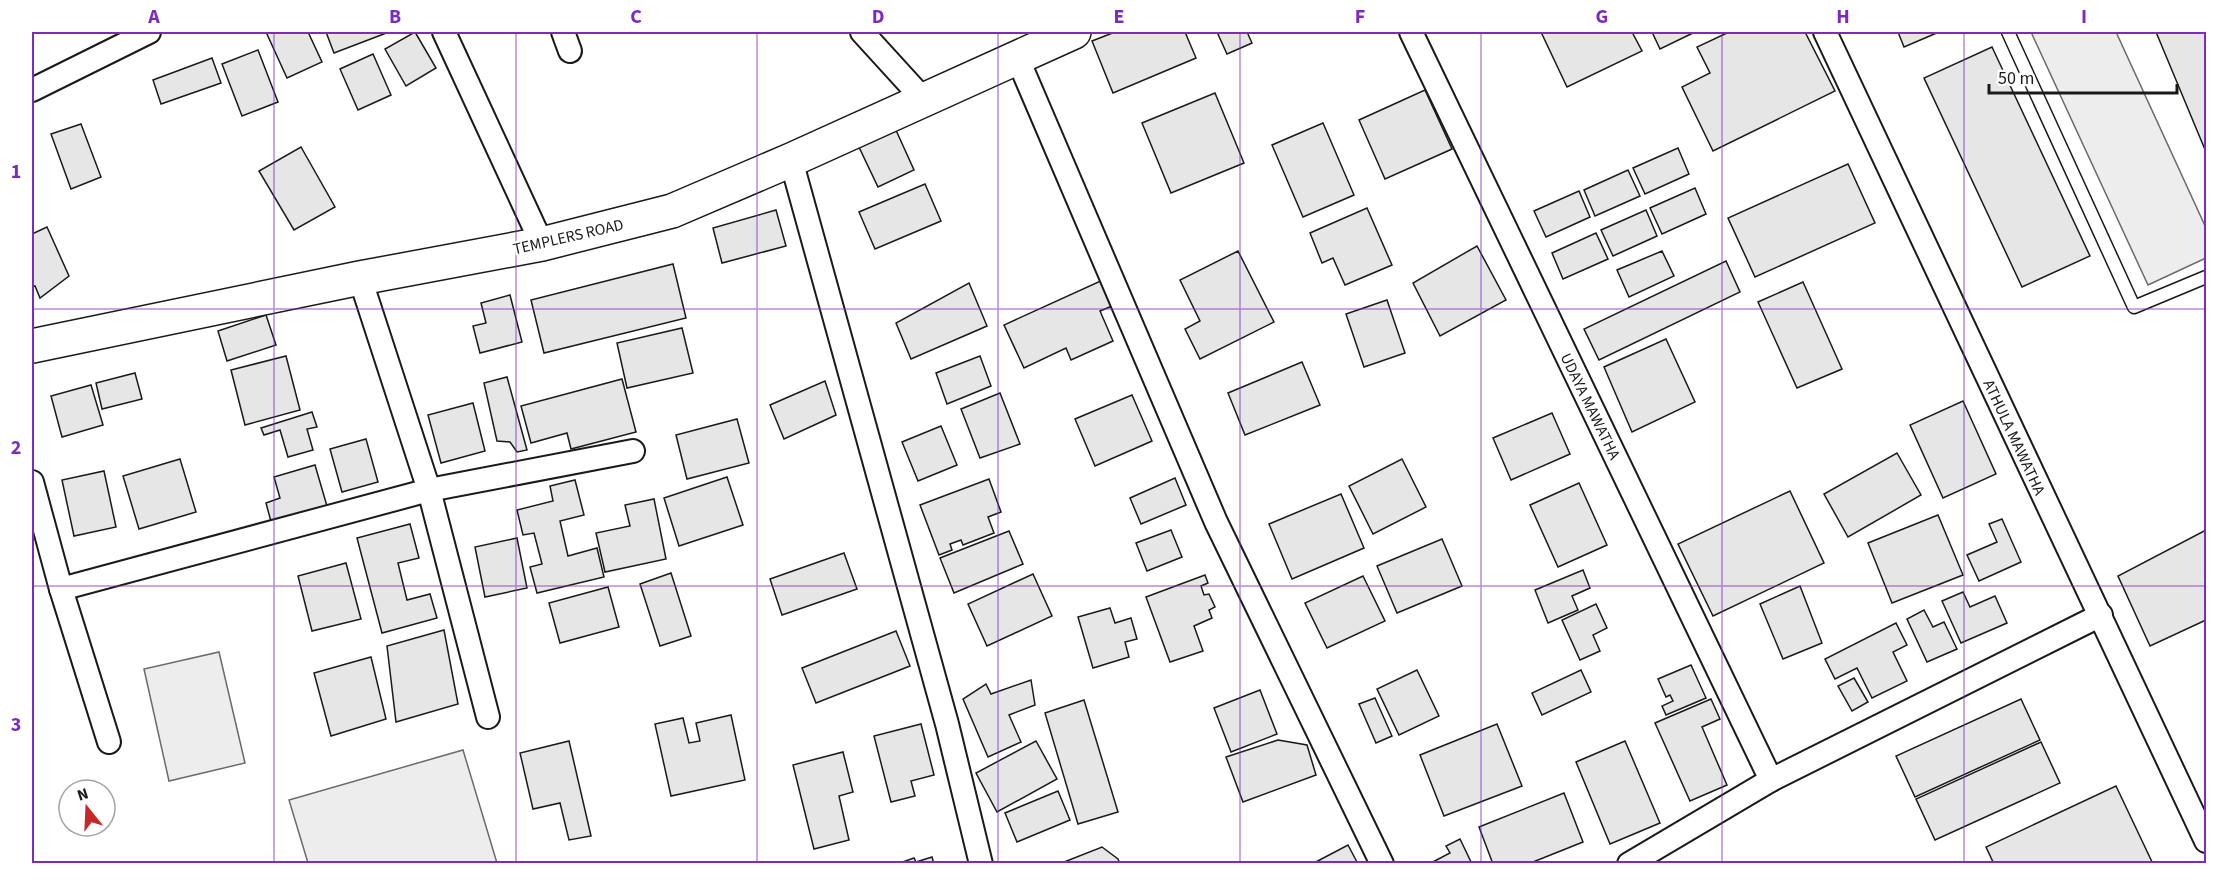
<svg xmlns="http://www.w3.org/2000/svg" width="2238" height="895" viewBox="0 0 2238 895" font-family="'Source Sans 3',sans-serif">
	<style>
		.built { fill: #ededed; stroke: #6a6a6a; stroke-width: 1.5 }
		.building { fill: #e6e6e6; stroke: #1a1a1a; stroke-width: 1.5 }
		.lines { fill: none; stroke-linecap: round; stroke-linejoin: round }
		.service-casing { stroke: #1a1a1a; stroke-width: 15 }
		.minor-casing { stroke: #1a1a1a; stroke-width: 26 }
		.primary-casing { stroke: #1a1a1a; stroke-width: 36 }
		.service { stroke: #fff; stroke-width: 12 }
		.minor { stroke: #fff; stroke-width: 22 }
		.primary { stroke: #fff; stroke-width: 33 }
		.grid { fill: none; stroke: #7b2cbf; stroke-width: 1.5; stroke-opacity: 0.55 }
		.labels { text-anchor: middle; stroke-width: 4.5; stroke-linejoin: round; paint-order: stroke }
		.street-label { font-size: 16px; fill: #1a1a1a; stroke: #fff }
		.neatline { fill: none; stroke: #7b2cbf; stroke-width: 2 }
		.grid-label { font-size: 20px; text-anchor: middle; font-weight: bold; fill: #7b2cbf }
	</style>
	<rect width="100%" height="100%" fill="#fff"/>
	<g class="built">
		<path d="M2031,32H2116L2206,228V258L2148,285Z"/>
		<path d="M219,652L245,763L169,781L144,669Z"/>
		<path d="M463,750L497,863H308L289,800Z"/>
	</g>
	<g class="building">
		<path d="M266,32H308L322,62L287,78Z"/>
		<path d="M326,32H389L334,53Z"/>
		<path d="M415,32L436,68L406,86L385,49Z"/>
		<path d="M1115,32H1185L1196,58L1113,93L1092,41Z"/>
		<path d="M1217,32H1247L1252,43L1227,54Z"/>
		<path d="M1541,32H1632L1642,51L1567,87Z"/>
		<path d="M1652,32H1695L1660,49Z"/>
		<path d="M1729,32H1805L1835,91L1713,151L1682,87L1710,73L1697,47Z"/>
		<path d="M1898,32H1939L1904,47Z"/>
		<path d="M2156,32H2206V152Z"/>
		<path d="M1992,47L2090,256L2022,287L1924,78Z"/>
		<path d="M258,50L278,102L242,116L222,64Z"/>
		<path d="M373,54L391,95L358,110L340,69Z"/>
		<path d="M212,58L221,83L161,104L153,80Z"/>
		<path d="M1425,90L1452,149L1385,179L1359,120Z"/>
		<path d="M1215,93L1244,163L1171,193L1142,123Z"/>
		<path d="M1323,123L1354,195L1303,217L1272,145Z"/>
		<path d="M81,124L101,177L71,189L51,134Z"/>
		<path d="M895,128L914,170L878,187L858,145Z"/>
		<path d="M301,147L335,207L294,230L259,171Z"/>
		<path d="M1678,148L1689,174L1645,194L1633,168Z"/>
		<path d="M1848,164L1875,223L1755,277L1728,218Z"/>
		<path d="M1628,170L1640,196L1595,216L1584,190Z"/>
		<path d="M925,184L941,221L875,249L859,212Z"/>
		<path d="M1695,188L1706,214L1662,234L1650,208Z"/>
		<path d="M1579,191L1590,217L1546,237L1534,211Z"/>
		<path d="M1367,208L1392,265L1345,285L1333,258L1322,263L1310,233Z"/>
		<path d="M776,210L786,246L722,263L713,228Z"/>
		<path d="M1646,210L1657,236L1613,256L1601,230Z"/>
		<path d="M47,227L69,276L40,298L35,286L32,287V234Z"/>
		<path d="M1596,233L1608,259L1563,279L1552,253Z"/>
		<path d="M1477,246L1506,300L1440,336L1413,283Z"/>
		<path d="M1238,251L1274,322L1200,359L1185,329L1200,321L1180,280Z"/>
		<path d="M1662,251L1674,276L1629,297L1617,270Z"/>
		<path d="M1726,261L1740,292L1599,360L1584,329Z"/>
		<path d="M673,264L686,318L544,353L531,300Z"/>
		<path d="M1105,279L1117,304L1100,311L1113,341L1071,360L1066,348L1024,368L1004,325Z"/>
		<path d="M1803,282L1842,369L1797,388L1758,302Z"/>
		<path d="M969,283L987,326L911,359L896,323Z"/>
		<path d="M510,295L522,342L480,353L473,326L486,323L481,303Z"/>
		<path d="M1387,300L1405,353L1364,367L1346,314Z"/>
		<path d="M266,315L276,345L227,361L218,331Z"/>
		<path d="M682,328L693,373L627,388L617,343Z"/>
		<path d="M1666,339L1695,402L1632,432L1604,367Z"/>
		<path d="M286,356L300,410L245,425L231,370Z"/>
		<path d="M980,356L991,386L947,404L936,373Z"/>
		<path d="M1302,362L1320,405L1245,435L1228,393Z"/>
		<path d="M135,373L142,399L102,409L96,383Z"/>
		<path d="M507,377L527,450L517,452L510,442L497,441L484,383Z"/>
		<path d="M622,379L636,432L571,449L567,433L531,443L521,406Z"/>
		<path d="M825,381L836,415L784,439L770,405Z"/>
		<path d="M91,385L103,425L62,437L51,396Z"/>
		<path d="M1000,393L1020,444L980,458L961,409Z"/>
		<path d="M1132,395L1152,441L1095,466L1075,419Z"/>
		<path d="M1963,401L1996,474L1943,498L1910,425Z"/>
		<path d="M473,403L485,451L441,463L428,415Z"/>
		<path d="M312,412L317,427L307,429L313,450L288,457L280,430L264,435L261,428Z"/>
		<path d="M1552,413L1570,454L1511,480L1493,438Z"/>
		<path d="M737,419L749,463L687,479L676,435Z"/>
		<path d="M941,426L957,465L918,481L902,442Z"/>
		<path d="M366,439L378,482L342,492L330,449Z"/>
		<path d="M1897,453L1921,495L1848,537L1824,494Z"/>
		<path d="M180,459L196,512L139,529L123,476Z"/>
		<path d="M1402,459L1426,507L1373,534L1349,486Z"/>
		<path d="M315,465L329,513L273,529L266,503L280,498L274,477Z"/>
		<path d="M104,471L116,527L74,536L62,480Z"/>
		<path d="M727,477L743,525L679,546L664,498Z"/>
		<path d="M1175,478L1186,505L1141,524L1130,498Z"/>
		<path d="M989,479L1001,512L988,517L994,533L963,545L961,540L950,544L952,550L939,555L920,505Z"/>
		<path d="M575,480L584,515L560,521L568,556L597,548L604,577L537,593L530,567L542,564L534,533L523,535L517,510L553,501L550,486Z"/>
		<path d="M1579,483L1607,545L1558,567L1530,505Z"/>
		<path d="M1790,491L1824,563L1713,616L1678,544Z"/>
		<path d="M1341,494L1364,548L1292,579L1269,524Z"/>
		<path d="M654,499L666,559L605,572L596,533L630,526L625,505Z"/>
		<path d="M1938,515L1963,575L1892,603L1868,543Z"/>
		<path d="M2002,519L2021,562L1979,581L1967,555L1997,542L1989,524Z"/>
		<path d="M410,524L419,558L398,563L407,600L430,594L437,618L382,633L357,538Z"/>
		<path d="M1171,530L1182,557L1147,571L1136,543Z"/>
		<path d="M2206,530V620L2150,646L2118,576Z"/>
		<path d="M1009,531L1023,564L954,593L940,558Z"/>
		<path d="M517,538L527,588L485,597L475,547Z"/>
		<path d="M1442,539L1462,586L1397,613L1377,566Z"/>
		<path d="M844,553L857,589L782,615L770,579Z"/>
		<path d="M346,563L361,619L312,631L298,576Z"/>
		<path d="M1583,570L1590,588L1572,596L1578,610L1548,623L1535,590Z"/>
		<path d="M671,573L691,636L660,646L640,584Z"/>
		<path d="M1033,574L1052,616L987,646L968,604Z"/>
		<path d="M1205,575L1208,583L1201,586L1204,595L1209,594L1215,607L1209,610L1212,618L1194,626L1203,651L1170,662L1146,597Z"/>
		<path d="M1363,576L1385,621L1327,648L1305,603Z"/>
		<path d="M1800,586L1822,643L1783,659L1760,604Z"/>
		<path d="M608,587L619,627L560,643L549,603Z"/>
		<path d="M1963,592L1970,607L1995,596L2007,623L1961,643L1942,601Z"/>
		<path d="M1596,604L1607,628L1593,635L1600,651L1580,660L1562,620Z"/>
		<path d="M1110,608L1115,623L1131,618L1137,639L1125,642L1129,657L1093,668L1078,617Z"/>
		<path d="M1924,610L1933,627L1944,622L1957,649L1927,662L1907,619Z"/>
		<path d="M1896,623L1907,645L1893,652L1907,681L1872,698L1857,668L1835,679L1825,659Z"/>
		<path d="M444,630L458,704L396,722L387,646Z"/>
		<path d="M896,631L910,666L816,703L802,668Z"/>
		<path d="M371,657L386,719L331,736L314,673Z"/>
		<path d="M1691,665L1706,698L1666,715L1662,706L1673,701L1670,695L1666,697L1658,679Z"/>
		<path d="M1417,670L1439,716L1399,735L1377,689Z"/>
		<path d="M1581,670L1591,692L1542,715L1532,693Z"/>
		<path d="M1854,678L1868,702L1852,711L1838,686Z"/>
		<path d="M1031,680L1035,705L1009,715L1021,742L988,757L963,699L986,684L991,694Z"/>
		<path d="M1260,690L1277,734L1231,752L1214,708Z"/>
		<path d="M1375,698L1392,736L1376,743L1359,704Z"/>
		<path d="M1711,699L1720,719L1702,727L1727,785L1690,801L1655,723Z"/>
		<path d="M2021,699L2040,740L1915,797L1896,756Z"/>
		<path d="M1084,700L1118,812L1078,824L1045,713Z"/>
		<path d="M731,715L745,780L671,796L655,724L683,718L689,743L700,741L696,723Z"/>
		<path d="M921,724L934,775L911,781L915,796L891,802L874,736Z"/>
		<path d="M1497,724L1522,786L1444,816L1420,755Z"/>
		<path d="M1278,740L1307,745L1316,775L1243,802L1226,757Z"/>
		<path d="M569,741L591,836L569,840L560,803L533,809L520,753Z"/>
		<path d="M1036,741L1057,779L997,812L976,773Z"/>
		<path d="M1625,741L1660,823L1610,844L1576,762Z"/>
		<path d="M2041,742L2060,783L1935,840L1916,799Z"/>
		<path d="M843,752L853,792L839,796L849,840L814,849L793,765Z"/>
		<path d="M2116,786L2153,864H1994L1986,847Z"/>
		<path d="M1058,791L1070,820L1017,842L1005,813Z"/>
		<path d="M1564,793L1583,842L1528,864H1493L1479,827Z"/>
		<path d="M1460,839L1472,864H1429L1450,853L1446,846Z"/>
		<path d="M1348,845L1358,864H1312Z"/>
		<path d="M1102,847L1118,859L1120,864H1059Z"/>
		<path d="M932,857L934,864H897L914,858L916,862Z"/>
	</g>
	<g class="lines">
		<defs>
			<path id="service" d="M2008,32L2134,307L2206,277"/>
			<g id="minor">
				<path d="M444,32L542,244"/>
				<path d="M563,32L570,51"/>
				<path d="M862,32L924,100"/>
				<path d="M1411,32L1771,780"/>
				<path d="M1825,32L2206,841"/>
				<path d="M1017,57L1216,522L1382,864"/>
				<path d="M32,90L149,32"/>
				<path d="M791,160L947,724L981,864"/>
				<path d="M360,278L429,490L488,717"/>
				<path d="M32,482L61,589L429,490L633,451"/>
				<path d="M61,589L109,742"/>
				<path d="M1629,864L1771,780L2101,615"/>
			</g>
			<path id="primary" d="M32,346L360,278L542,244L672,211L791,160L1074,32"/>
		</defs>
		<use href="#service" class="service-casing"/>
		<use href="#minor" class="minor-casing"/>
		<use href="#primary" class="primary-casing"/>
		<use href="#service" class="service"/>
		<use href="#minor" class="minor"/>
		<use href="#primary" class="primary"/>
	</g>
	<path class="grid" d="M274,32V864M516,32V864M757,32V864M998,32V864M1240,32V864M1481,32V864M1722,32V864M1964,32V864M32,309H2206M32,586H2206"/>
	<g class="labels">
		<g class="street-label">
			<text transform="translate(568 236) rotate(-13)" y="6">TEMPLERS ROAD</text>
			<text transform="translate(1591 406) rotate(64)" y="6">UDAYA MAWATHA</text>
			<text transform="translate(2015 437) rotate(65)" y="6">ATHULA MAWATHA</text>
		</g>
	</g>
	<rect width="2238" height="895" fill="none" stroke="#ffffff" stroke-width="66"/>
	<g transform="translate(87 808) rotate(342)"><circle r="28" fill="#ffffff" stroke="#a3a3a3" stroke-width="1.5"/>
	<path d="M0-4.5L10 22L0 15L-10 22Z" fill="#c62828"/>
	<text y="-9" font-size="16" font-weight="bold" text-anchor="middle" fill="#1a1a1a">N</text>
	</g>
	<path d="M1989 84v9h188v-9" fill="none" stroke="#1a1a1a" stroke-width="3"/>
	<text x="1998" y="84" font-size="18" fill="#1a1a1a" stroke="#ffffff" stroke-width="4.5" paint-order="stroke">50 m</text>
	<rect x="33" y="33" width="2172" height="829" class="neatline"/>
	<g class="grid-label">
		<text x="154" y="23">A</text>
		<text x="395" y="23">B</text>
		<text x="636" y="23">C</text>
		<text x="878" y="23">D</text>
		<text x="1119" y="23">E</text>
		<text x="1360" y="23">F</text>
		<text x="1602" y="23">G</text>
		<text x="1843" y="23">H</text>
		<text x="2084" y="23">I</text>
		<text x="16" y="178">1</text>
		<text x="16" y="454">2</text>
		<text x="16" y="731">3</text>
	</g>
</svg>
